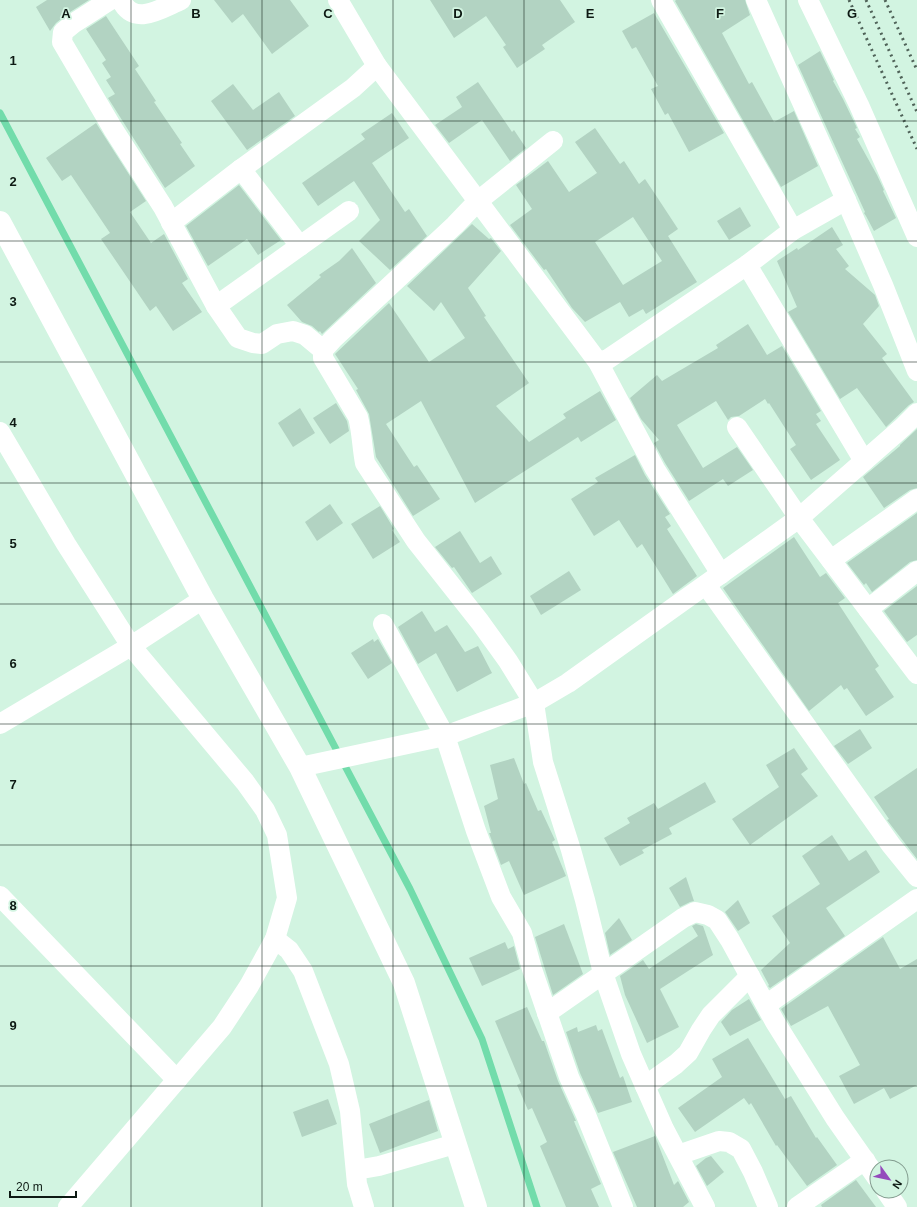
<svg xmlns="http://www.w3.org/2000/svg" width="917" height="1207" viewBox="0 0 917 1207" font-family="Helvetica,sans-serif">
	<style>
		.lines { fill: none; stroke-linecap: round; stroke-linejoin: round }
		.stream { stroke: #72dcab; stroke-width: 7 }
		.building { fill: #b2d3c2; fill-rule: evenodd }
		.minor { stroke: #fff; stroke-width: 20 }
		.tertiary { stroke: #fff; stroke-width: 22 }
		.rail { stroke: #4f6258; stroke-width: 3; stroke-dasharray: 2 4; stroke-linecap: butt }
		.grid { fill: none; stroke: #0d1913; stroke-width: 1; stroke-opacity: 0.55 }
		.grid-label { font-size: 13px; text-anchor: middle; font-weight: bold; fill: #0d1913; stroke: #d2f4e1; stroke-width: 3.5; stroke-linejoin: round; paint-order: stroke }
	</style>
	<rect width="100%" height="100%" fill="#d2f4e1"/>
	<g class="lines">
		<path class="stream" d="M0,113L410,889L482,1039L537,1207"/>
	</g>
	<g class="building">
		<path d="M47,0H89L67,14L56,23L50,31L36,7Z"/>
		<path d="M214,0H290L309,26L272,54L243,14L232,23Z"/>
		<path d="M430,0H560L575,22L542,45L545,49L517,68L503,47L506,45L486,16L454,38Z"/>
		<path d="M676,0H745L750,15L722,33L749,84L752,82L774,122L794,111L818,166L781,187L675,1Z"/>
		<path d="M654,13L724,133L689,152L668,113L665,115L651,89L658,86L636,47L632,49L622,31Z"/>
		<path d="M106,16L139,66L135,69L156,101L154,102L182,143L180,144L195,166L165,188L108,98L115,94L106,80L111,77L102,63L106,60L86,29Z"/>
		<path d="M820,51L834,80L833,81L843,99L857,128L855,129L860,137L857,139L877,175L884,190L883,191L896,218L874,231L866,216L864,213L865,212L798,65Z"/>
		<path d="M478,82L512,132L514,130L526,148L510,161L482,120L449,143L435,125L462,107L456,97Z"/>
		<path d="M233,84L253,110L279,92L295,116L247,150L211,101Z"/>
		<path d="M392,113L409,138L372,163L405,212L409,209L427,236L390,270L359,241L380,220L354,181L318,206L302,183L365,139L361,134Z"/>
		<path d="M96,123L146,201L130,212L151,243L164,234L188,279L182,283L202,312L173,331L156,306L150,311L101,239L110,233L71,175L62,181L46,158Z"/>
		<path d="M595,128L620,164L624,161L639,184L645,179L657,197L678,229L668,236L697,282L646,314L643,309L629,317L620,302L585,322L572,308L546,269L544,270L510,225L532,209L516,185L548,161L569,192L597,173L575,142ZM633,217L662,261L623,285L595,242Z"/>
		<path d="M239,185L281,240L258,255L247,239L208,266L186,226Z"/>
		<path d="M740,207L751,226L729,240L717,221Z"/>
		<path d="M472,224L489,239L491,238L501,251L468,288L486,316L484,317L529,383L496,406L529,442L566,418L563,414L600,391L616,420L581,442L578,437L475,503L421,401L386,424L414,467L417,465L440,499L413,516L376,457L369,414L356,390L358,389L335,354L389,303L429,362L465,338L441,302L434,311L407,286Z"/>
		<path d="M832,227L843,245L836,249L849,266L845,269L875,295L879,306L863,324L887,354L882,358L914,402L909,405L886,427L857,388L840,399L788,312L797,307L777,261L797,248L798,250Z"/>
		<path d="M352,248L376,283L322,334L320,331L319,332L312,326L302,322L287,305L321,277L319,275L339,261Z"/>
		<path d="M748,324L767,355L782,346L821,411L816,414L821,421L816,424L840,460L811,480L790,449L796,445L769,403L768,404L765,399L739,416L731,417L728,420L716,401L677,425L703,468L737,447L753,470L728,486L723,479L689,501L665,463L654,443L659,440L641,419L630,398L657,375L662,381L718,348L716,345Z"/>
		<path d="M336,403L347,421L349,431L330,444L313,418Z"/>
		<path d="M300,408L315,433L293,447L278,423Z"/>
		<path d="M917,429V488L910,490L884,508L863,477L900,446V445Z"/>
		<path d="M635,455L645,475L670,514L665,517L671,526L667,529L697,576L673,594L642,544L637,548L619,520L594,536L571,499L598,482L595,478Z"/>
		<path d="M330,504L343,523L317,541L305,522Z"/>
		<path d="M380,506L394,529L392,530L400,542L373,559L351,524Z"/>
		<path d="M917,513V560L910,562L872,592L866,583L864,585L847,563Z"/>
		<path d="M460,531L480,563L491,556L502,574L472,593L454,567L452,568L435,547Z"/>
		<path d="M794,537L820,577L826,573L845,598L838,603L879,666L875,669L894,697L866,716L847,688L844,690L841,685L809,711L723,588Z"/>
		<path d="M569,571L581,590L541,615L530,596Z"/>
		<path d="M917,586V635L907,642L884,611Z"/>
		<path d="M422,611L435,632L447,625L465,652L478,646L492,673L457,692L436,653L418,664L398,627Z"/>
		<path d="M373,639L374,642L378,639L392,663L368,679L351,653Z"/>
		<path d="M860,729L872,748L848,764L834,746Z"/>
		<path d="M794,748L808,769L801,774L818,796L750,845L732,819L779,787L766,765Z"/>
		<path d="M514,758L524,784L526,783L538,811L541,810L555,840L552,842L566,876L524,895L509,861L501,865L489,833H491L484,806L498,799L490,765Z"/>
		<path d="M917,768V859L887,820L889,819L874,797Z"/>
		<path d="M705,782L716,802L669,828L672,834L642,850L644,853L620,866L604,838L630,823L627,818L654,803L658,809Z"/>
		<path d="M832,835L849,861L866,850L880,872L826,908L845,936L770,988L768,986L769,985L761,970L790,943L772,916L820,884L802,856Z"/>
		<path d="M686,877L694,901L690,902L680,907L669,888Z"/>
		<path d="M738,900L750,923L738,931L725,912Z"/>
		<path d="M619,918L632,940L610,955L605,933Z"/>
		<path d="M564,924L583,974L553,995L535,937Z"/>
		<path d="M696,924L703,926L713,955L660,989L679,1027L647,1043L625,995L620,976L643,960L649,969L698,936L692,926Z"/>
		<path d="M883,937L900,969L917,959V1085L890,1099L884,1088L854,1104L839,1076L860,1065L828,1006L791,1026L781,1009Z"/>
		<path d="M505,942L508,949L514,946L520,969L482,986L469,958Z"/>
		<path d="M749,999L761,1020L730,1036L721,1022L732,1010Z"/>
		<path d="M527,1007L542,1041H544L558,1081L576,1121H574L575,1124L601,1184L591,1189L599,1207H566L540,1146L547,1142L532,1108L528,1110L517,1085L521,1083L495,1021Z"/>
		<path d="M596,1025L598,1031L602,1029L620,1078L623,1076L632,1102L598,1113L580,1073L566,1032L577,1027L578,1032Z"/>
		<path d="M748,1038L785,1099L791,1096L816,1138L817,1137L837,1165L807,1186L777,1145L776,1146L751,1103L749,1105L744,1098L695,1132L678,1108L722,1077L712,1059Z"/>
		<path d="M328,1099L337,1124L302,1137L293,1112Z"/>
		<path d="M429,1100L438,1131L380,1153L369,1124Z"/>
		<path d="M655,1136L674,1185L678,1181L689,1202L683,1207H637L613,1152Z"/>
		<path d="M711,1156L724,1172L707,1186L696,1166L706,1158Z"/>
		<path d="M856,1180L876,1207H822L821,1205Z"/>
	</g>
	<g class="lines">
		<g class="minor">
			<path d="M110,0L74,23L63,32L62,42L113,129L163,207L216,306L238,338L253,343L262,344L277,334L293,331L305,335L323,350"/>
			<path d="M121,0C134,27 160,9 181,0"/>
			<path d="M338,0L377,66L598,362L655,469L721,574"/>
			<path d="M661,0L793,230"/>
			<path d="M756,0L846,200L883,285L917,371"/>
			<path d="M808,0L859,105L917,237"/>
			<path d="M553,141L478,201L455,225L333,339L323,350V358L358,417C362,432 362,448 365,463L416,541L480,622L508,661L534,703L543,762L571,850L585,900L603,973L631,1054L645,1086L664,1129L705,1207"/>
			<path d="M241,169L300,246"/>
			<path d="M171,223L241,169L353,88L377,66"/>
			<path d="M747,265L864,461"/>
			<path d="M216,306L349,211"/>
			<path d="M598,362L608,359L747,265L793,230L846,200"/>
			<path d="M737,427L799,518L917,674"/>
			<path d="M0,432L66,544L131,646L245,782L265,810L277,835L287,898L275,939L249,986L222,1027L68,1207"/>
			<path d="M831,560L917,499"/>
			<path d="M706,585L891,845L917,877"/>
			<path d="M868,609L917,571"/>
			<path d="M383,624L445,736L476,831L501,897L522,933L532,969L569,1077L586,1115L623,1207"/>
			<path d="M0,724L131,646L203,599"/>
			<path d="M300,767L445,736L534,703L568,683L799,518L903,427L917,413"/>
			<path d="M0,896L177,1080"/>
			<path d="M275,939L289,950L303,971L339,1064L350,1111L357,1184L364,1207"/>
			<path d="M766,1005L917,899"/>
			<path d="M547,1013L683,918L695,912L708,915L717,920L730,940L775,1022L835,1118L877,1178"/>
			<path d="M645,1086L676,1064L688,1053L701,1030L711,1015L750,976"/>
			<path d="M678,1155L719,1141L729,1142L741,1149L753,1172L768,1207"/>
			<path d="M356,1170L379,1166L455,1144"/>
			<path d="M886,1191L897,1207"/>
			<path d="M797,1207L865,1160"/>
		</g>
		<path class="tertiary" d="M0,222L203,599L300,767L404,983L476,1207"/>
		<g class="rail">
			<path d="M849,0L917,149"/>
			<path d="M866,0L917,112"/>
			<path d="M885,0L917,70"/>
		</g>
	</g>
	<path class="grid" d="M131,0V1207M262,0V1207M393,0V1207M524,0V1207M655,0V1207M786,0V1207M0,121H917M0,241H917M0,362H917M0,483H917M0,604H917M0,724H917M0,845H917M0,966H917M0,1086H917"/>
	<g class="grid-label">
		<text x="66" y="18">A</text>
		<text x="196" y="18">B</text>
		<text x="328" y="18">C</text>
		<text x="458" y="18">D</text>
		<text x="590" y="18">E</text>
		<text x="720" y="18">F</text>
		<text x="852" y="18">G</text>
		<text x="13" y="65">1</text>
		<text x="13" y="186">2</text>
		<text x="13" y="306">3</text>
		<text x="13" y="427">4</text>
		<text x="13" y="548">5</text>
		<text x="13" y="668">6</text>
		<text x="13" y="789">7</text>
		<text x="13" y="910">8</text>
		<text x="13" y="1030">9</text>
	</g>
	<g transform="translate(889 1179) rotate(123)"><circle r="19" fill="#d2f4e1" stroke="#839c8f"/>
	<path d="M0-3L7 15L0 10L-7 15Z" fill="#944abc"/>
	<text y="-6" font-size="11" font-weight="bold" text-anchor="middle" fill="#0d1913">N</text>
	</g>
	<path d="M10 1191v6h66v-6" fill="none" stroke="#0d1913" stroke-width="2"/>
	<text x="16" y="1191" font-size="12" fill="#0d1913" stroke="#d2f4e1" stroke-width="3" paint-order="stroke">20 m</text>
</svg>
